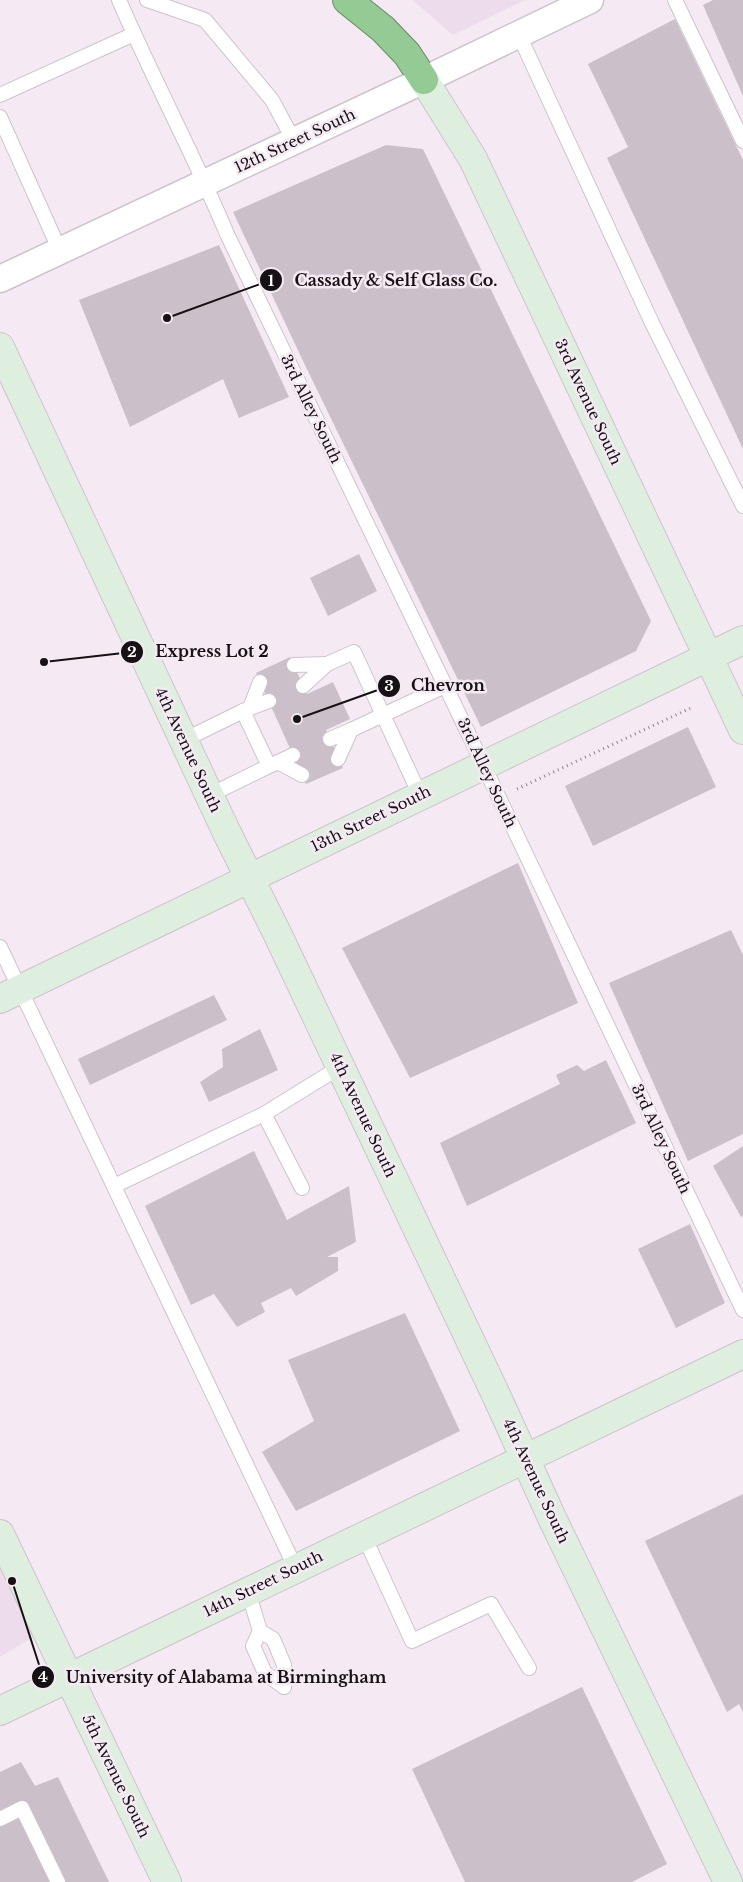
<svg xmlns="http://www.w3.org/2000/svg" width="743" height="1882" viewBox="0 0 743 1882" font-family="'Libre Baskerville',serif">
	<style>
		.built { fill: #eddceb }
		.building { fill: #cbc0ca }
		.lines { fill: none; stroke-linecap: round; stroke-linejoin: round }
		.lane-casing { stroke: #cec3cc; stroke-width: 16 }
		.street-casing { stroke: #cec3cc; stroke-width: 29 }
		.secondary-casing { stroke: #cec3cc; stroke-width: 30 }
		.highway-casing { stroke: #688967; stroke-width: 30 }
		.path { stroke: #8e868d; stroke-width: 3; stroke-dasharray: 1 4; stroke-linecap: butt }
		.lane { stroke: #fff; stroke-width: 14 }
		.street { stroke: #fff; stroke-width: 26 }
		.secondary { stroke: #dfefdf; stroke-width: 28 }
		.highway { stroke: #94ca93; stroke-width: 28 }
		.labels { text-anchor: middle; stroke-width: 5; stroke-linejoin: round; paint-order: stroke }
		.street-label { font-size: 15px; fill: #151114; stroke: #f5eaf4 }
		.leader { fill: none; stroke: #151114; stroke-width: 2 }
		.callout-dot { fill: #151114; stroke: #f5eaf4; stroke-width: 2 }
		.mark-label { font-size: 15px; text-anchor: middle; font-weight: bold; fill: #fff }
		.callout-label { font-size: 16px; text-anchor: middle; font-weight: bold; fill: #151114; stroke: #f5eaf4; stroke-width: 5; stroke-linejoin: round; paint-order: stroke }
	</style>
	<rect width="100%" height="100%" fill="#f5eaf4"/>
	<g class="built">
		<path d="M412,0H525L453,35Z"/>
		<path d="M0,1533L46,1629L0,1657Z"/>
	</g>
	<g class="building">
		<path d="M713,0H743V96L703,5Z"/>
		<path d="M675,19L743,160V449L607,158L628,147L588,64Z"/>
		<path d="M386,145L423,149L651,621L636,651L481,727L303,361L233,212Z"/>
		<path d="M219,245L289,397L239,418L223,379L130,427L79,300Z"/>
		<path d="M359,554L377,591L328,616L310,578Z"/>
		<path d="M290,657L307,694L333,682L350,719L326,730L343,768L306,784L256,673Z"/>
		<path d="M688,727L716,787L593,846L565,786Z"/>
		<path d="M518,863L578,1003L410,1078L342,948Z"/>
		<path d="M731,930L743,955V1134L688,1161L609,983Z"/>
		<path d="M214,995L227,1020L90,1085L78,1059Z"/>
		<path d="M260,1029L278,1070L209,1102L200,1082L223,1067L222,1049Z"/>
		<path d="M606,1060L636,1123L467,1206L440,1143L560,1084L556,1075L577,1065L584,1071Z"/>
		<path d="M743,1146V1216L741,1217L713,1166Z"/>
		<path d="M254,1151L287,1220L349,1186L356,1242L327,1257H338V1271L296,1296L291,1288L261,1303L265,1312L237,1327L214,1294L191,1305L145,1206Z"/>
		<path d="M690,1224L725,1303L676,1328L638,1249Z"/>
		<path d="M405,1313L460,1431L296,1511L262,1452L314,1421L288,1360Z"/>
		<path d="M743,1494V1712L739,1704L727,1712L645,1541Z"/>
		<path d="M582,1687L667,1864L632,1882H465L412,1769Z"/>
		<path d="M21,1762L35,1786L58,1777L109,1882H0V1772Z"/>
	</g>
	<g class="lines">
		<defs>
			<g id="lane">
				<path d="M119,0C153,79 194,155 227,234L470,737L743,1310"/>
				<path d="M147,0L205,20L272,100L294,141"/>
				<path d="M675,0L743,141"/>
				<path d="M519,35L652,323L743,506"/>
				<path d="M0,95L134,34"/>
				<path d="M0,117L60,251"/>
				<path d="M327,664L354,652L383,715L351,730"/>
				<path d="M294,665L327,664L303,686"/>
				<path d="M250,708L269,701"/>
				<path d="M243,711L250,708L260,682"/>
				<path d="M330,739L351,730L338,759"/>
				<path d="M184,740L243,711L269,766L210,795"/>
				<path d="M278,762L302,775"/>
				<path d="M272,765L293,755"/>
				<path d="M420,795L383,715L445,686"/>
				<path d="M0,947L296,1569"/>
				<path d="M264,1114L302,1188"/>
				<path d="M114,1186L264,1114L340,1067"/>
				<path d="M364,1536L412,1641L491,1604L529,1668"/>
				<path d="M248,1591L260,1631L273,1639L277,1648L284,1665V1687"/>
				<path d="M260,1631L253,1646L265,1673L284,1687"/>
				<path d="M0,1819L22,1808L58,1882"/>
			</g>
			<path id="street" d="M0,279L424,80L590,0"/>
			<g id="secondary">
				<path d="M424,80L473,159L743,730"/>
				<path d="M0,347L226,831L277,933L497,1397L553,1520L728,1882"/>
				<path d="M0,999L743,640"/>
				<path d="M0,1534L167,1882"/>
				<path d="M0,1711L743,1354"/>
			</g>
			<path id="highway" d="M347,0L383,29L407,54L424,80"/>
		</defs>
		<use href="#lane" class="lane-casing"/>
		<use href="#street" class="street-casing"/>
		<use href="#secondary" class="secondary-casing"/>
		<use href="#highway" class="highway-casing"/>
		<path class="path" d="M517,789L693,707"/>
		<use href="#lane" class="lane"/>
		<use href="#street" class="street"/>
		<use href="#secondary" class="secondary"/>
		<use href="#highway" class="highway"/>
	</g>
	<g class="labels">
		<g class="street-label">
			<text transform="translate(295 141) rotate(-25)" y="5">12th Street South</text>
			<text transform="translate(588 402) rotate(65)" y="5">3rd Avenue South</text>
			<text transform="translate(311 409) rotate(64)" y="5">3rd Alley South</text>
			<text transform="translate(188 750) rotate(65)" y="5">4th Avenue South</text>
			<text transform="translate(487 773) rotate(65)" y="5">3rd Alley South</text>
			<text transform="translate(371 819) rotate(-26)" y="5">13th Street South</text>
			<text transform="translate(363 1115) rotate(65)" y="5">4th Avenue South</text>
			<text transform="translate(661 1139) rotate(65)" y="5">3rd Alley South</text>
			<text transform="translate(536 1481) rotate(65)" y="5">4th Avenue South</text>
			<text transform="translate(263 1584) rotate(-26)" y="5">14th Street South</text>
			<text transform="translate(116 1776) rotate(64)" y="5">5th Avenue South</text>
		</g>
	</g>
	<path class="leader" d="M167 318L271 280M44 662L132 652M297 719L389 686M12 1581L43 1677"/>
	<g class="callout-dot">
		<circle cx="167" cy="318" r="5"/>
		<circle cx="44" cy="662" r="5"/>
		<circle cx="297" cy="719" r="5"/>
		<circle cx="12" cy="1581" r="5"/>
		<circle cx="271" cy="280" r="12"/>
		<circle cx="132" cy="652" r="12"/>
		<circle cx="389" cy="686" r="12"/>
		<circle cx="43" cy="1677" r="12"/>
	</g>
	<g class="mark-label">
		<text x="271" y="286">1</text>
		<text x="132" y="657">2</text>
		<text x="389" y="691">3</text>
		<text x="43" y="1682">4</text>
	</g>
	<g class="callout-label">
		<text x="396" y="286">Cassady &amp; Self Glass Co.</text>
		<text x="212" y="657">Express Lot 2</text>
		<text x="448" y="691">Chevron</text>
		<text x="226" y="1683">University of Alabama at Birmingham</text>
	</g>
</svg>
